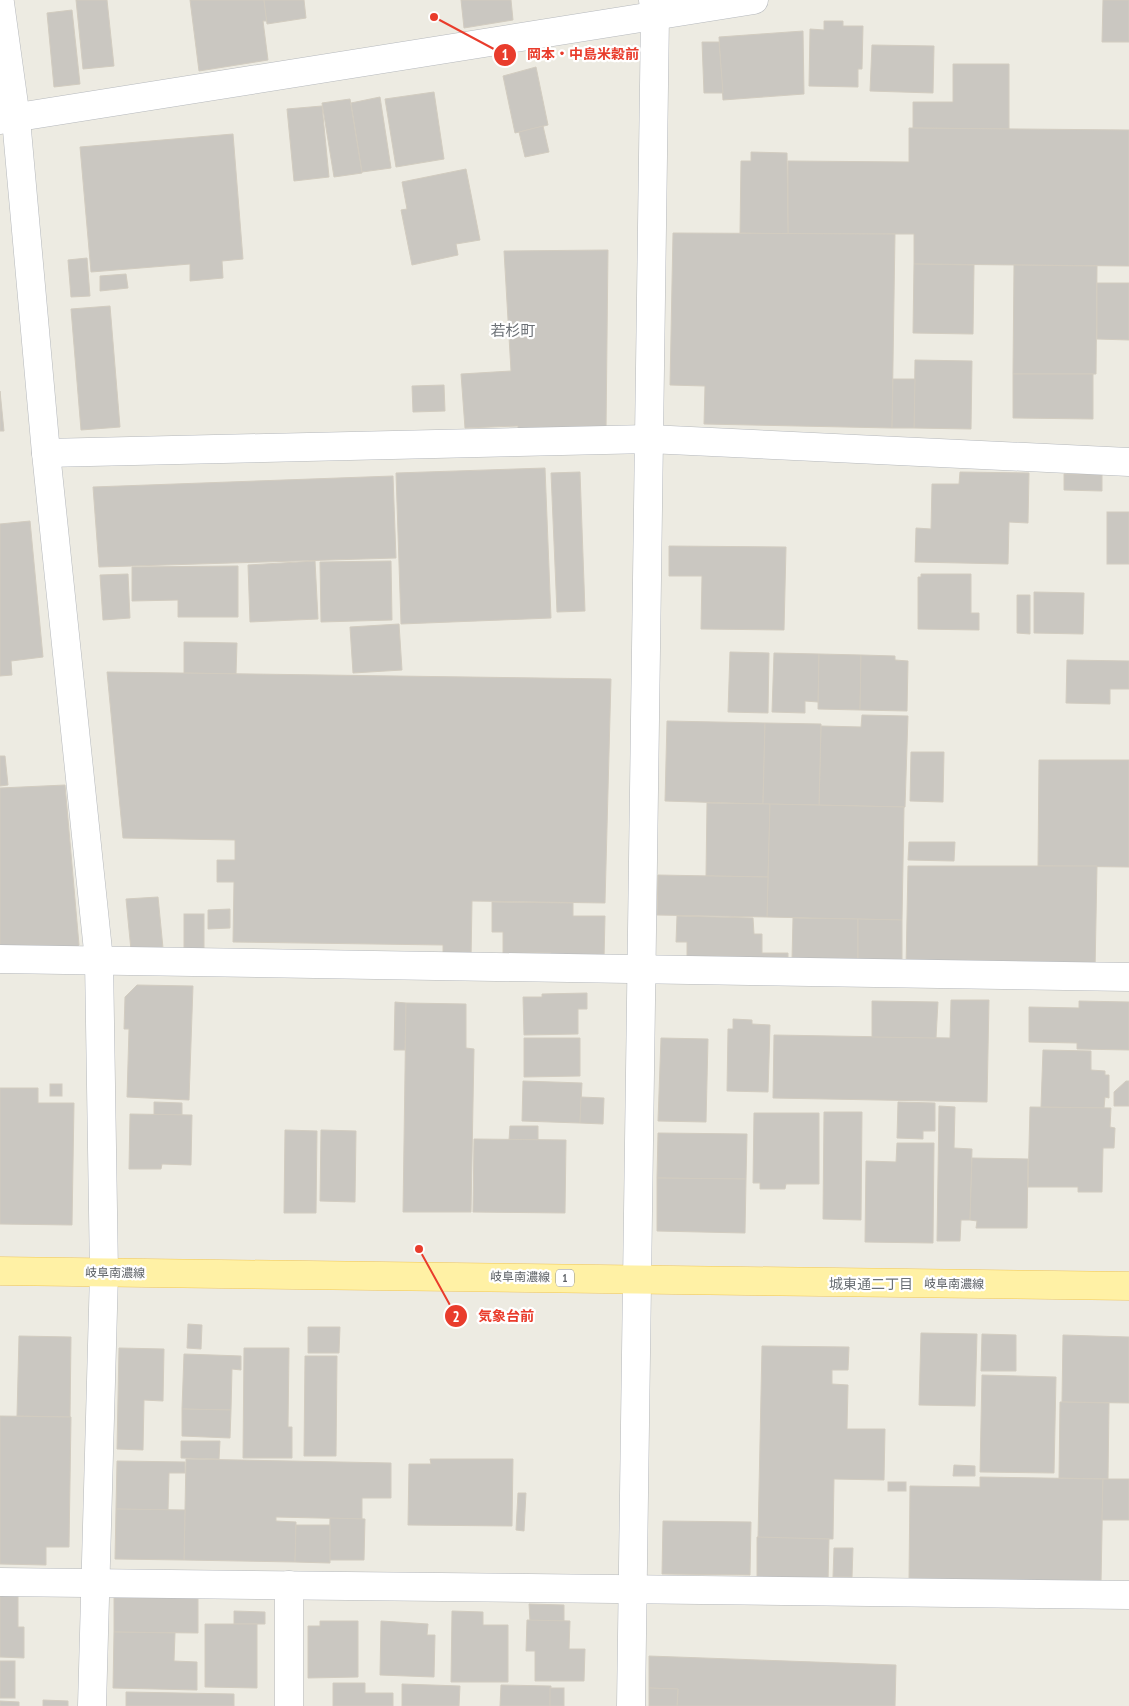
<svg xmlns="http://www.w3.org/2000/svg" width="1129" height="1706" viewBox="0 0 1129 1706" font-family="'PT Sans Narrow','Noto Sans JP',sans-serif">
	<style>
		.building { fill: #cac7c1; stroke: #d2ccc0 }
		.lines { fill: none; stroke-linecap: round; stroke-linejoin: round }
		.minor-casing { stroke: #b5b8bc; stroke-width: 29 }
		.primary-casing { stroke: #f1c757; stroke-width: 29 }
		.minor { stroke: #fff; stroke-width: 28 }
		.primary { stroke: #fff1a5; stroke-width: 28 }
		.labels { text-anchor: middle; stroke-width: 4.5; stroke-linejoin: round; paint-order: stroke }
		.shield { fill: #fff; stroke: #8c8e92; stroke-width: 1 }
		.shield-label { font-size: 11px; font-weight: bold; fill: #5a5e63 }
		.street-label { font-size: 12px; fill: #5a5e63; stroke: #fff }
		.neighbourhood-label { font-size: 14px; fill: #6b7075; stroke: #fff }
		.quarter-label { font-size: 15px; fill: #6b7075; stroke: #fff }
		.leader { fill: none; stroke: #e93c2c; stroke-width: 2 }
		.callout-dot { fill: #e93c2c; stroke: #fff; stroke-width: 2 }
		.mark-label { font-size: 15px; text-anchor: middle; font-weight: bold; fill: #fff }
		.callout-label { font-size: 14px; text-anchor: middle; font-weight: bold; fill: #e93c2c; stroke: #fff; stroke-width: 4.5; stroke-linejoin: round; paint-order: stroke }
	</style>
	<rect width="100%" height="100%" fill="#edebe2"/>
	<g class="building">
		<path d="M76,0H107L114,66L83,69Z"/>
		<path d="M190,0H264L267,21H263L268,60L199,71Z"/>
		<path d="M264,0H304L306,18L267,24Z"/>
		<path d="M461,0H511L513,20L464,28Z"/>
		<path d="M1103,0H1129V42H1102Z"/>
		<path d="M72,10L80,84L54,87L47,13Z"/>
		<path d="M824,21H843V26H863L862,69H858V87L809,86L810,29L824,30Z"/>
		<path d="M803,31L804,94L723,100L719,37Z"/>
		<path d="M702,42H719L723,93H704Z"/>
		<path d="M872,45L934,46L933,93L870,91Z"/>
		<path d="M953,64H1009V129L913,128V102H953Z"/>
		<path d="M536,67L548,125L515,133L503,76Z"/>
		<path d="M434,92L444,159L396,167L385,99Z"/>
		<path d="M380,97L391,168L362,172L351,103Z"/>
		<path d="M350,99L362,173L334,177L322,103Z"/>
		<path d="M322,106L329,177L294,181L287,109Z"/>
		<path d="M543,126L549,152L525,157L519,132Z"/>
		<path d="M909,128L1129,130V266L914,264V234H788V161L909,162Z"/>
		<path d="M233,134L243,259L222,261L223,278L190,281V264L91,272L80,147Z"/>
		<path d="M751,152L787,153L788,234L740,233L741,161H751Z"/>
		<path d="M466,169L480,240L456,244L458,255L412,265L401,210L407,209L402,182Z"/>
		<path d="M673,233L895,234L892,428L704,424L705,386L670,385Z"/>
		<path d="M608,250L606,431L518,433V426L465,428L461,374L511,371L504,251Z"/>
		<path d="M87,258L90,296L71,297L68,260Z"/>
		<path d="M914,264L974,265L973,334L913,333Z"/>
		<path d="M1014,265L1097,266L1096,374H1013Z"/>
		<path d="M126,274L128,288L100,291V276Z"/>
		<path d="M1097,283H1129V340L1097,339Z"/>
		<path d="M110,306L120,427L81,430L71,309Z"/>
		<path d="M915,360L972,361L971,429L914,428Z"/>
		<path d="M1013,374H1093V419L1013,418Z"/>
		<path d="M893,379H915L914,428H892Z"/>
		<path d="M444,385L445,411L413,412L412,386Z"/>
		<path d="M0,391L4,431H0Z"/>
		<path d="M545,468L551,618L401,624L396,473Z"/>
		<path d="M580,472L585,611L557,612L551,473Z"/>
		<path d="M960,472L1029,473L1028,523L1009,522L1008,564L915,562L916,528L931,529L932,484H959Z"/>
		<path d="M1064,474H1102V491L1064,490Z"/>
		<path d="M393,476L396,558L99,567L93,487Z"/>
		<rect x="1107" y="512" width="22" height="52"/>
		<path d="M30,521L43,657L11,661L12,675L0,676V524Z"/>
		<path d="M669,546L786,547L784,630L701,629L702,576H669Z"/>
		<path d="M315,561L318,619L250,622L248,565Z"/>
		<path d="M391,561L392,620L321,622L320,562Z"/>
		<path d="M238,566V617H178V600L132,601V567Z"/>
		<path d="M128,574L130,618L103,620L100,575Z"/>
		<path d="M921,574H971V613H979V630L918,629V577H921Z"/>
		<path d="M1034,592L1084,593L1083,634L1034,633Z"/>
		<path d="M1017,595H1030V634L1017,633Z"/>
		<path d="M399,624L402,670L353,673L350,627Z"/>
		<path d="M184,642L237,643L236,674L184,673Z"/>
		<path d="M730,652L769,653L768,713L728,712Z"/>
		<path d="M774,653L819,654L818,702L805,701V713L772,712Z"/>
		<path d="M819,654L861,655L860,710L818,709Z"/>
		<path d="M861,655L895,656V660L908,661L907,711L860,710Z"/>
		<path d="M1067,660L1129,661V689H1110V704L1066,703Z"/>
		<path d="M107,672L611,679L605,903L472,901L471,960L443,959V945L233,942L234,882H217V860H235V840L123,838Z"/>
		<path d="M862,715L908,716L905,807L819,805L821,726L861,727Z"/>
		<path d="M667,721L765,723L763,804L665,801Z"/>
		<path d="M765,723L821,724L819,805L763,804Z"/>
		<path d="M911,752H944L943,802L910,801Z"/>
		<path d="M0,756H5L8,785L0,786Z"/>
		<path d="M1039,760H1129V867L1038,866Z"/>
		<path d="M65,785L79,945L62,960L0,958V788Z"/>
		<path d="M707,803L770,804L768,877L706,876Z"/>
		<path d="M770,804L904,807L902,920L767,917Z"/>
		<path d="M909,842H955L954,861L908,860Z"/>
		<path d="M908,866H1097L1095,971L906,968Z"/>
		<path d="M658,875L768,877L767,917L657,915Z"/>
		<path d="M158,897L163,948L131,950L126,899Z"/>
		<path d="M492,902L573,903V916H605L604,959H551V953H503V932H492Z"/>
		<path d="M230,909V928L208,929V910Z"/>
		<rect x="184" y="914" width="20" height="36"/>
		<path d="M677,916L753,918L754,934H762V953H788V971L687,970V942H676Z"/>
		<path d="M793,918L858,919V967L792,960Z"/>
		<path d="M858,919L902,920V968L858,967Z"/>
		<path d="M137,985L193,986L189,1100L127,1097L129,1029H124L125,997Z"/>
		<path d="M587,993V1009H578V1034L524,1035L523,997H542V994Z"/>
		<path d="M951,1000H989L987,1102L773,1098L774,1035L950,1038Z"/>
		<path d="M872,1001L938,1002L936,1038L872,1037Z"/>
		<path d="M1079,1001L1129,1002V1050L1077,1049V1043L1029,1042V1007L1079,1008Z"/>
		<path d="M395,1002L406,1003L405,1050H394Z"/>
		<path d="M406,1003L466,1004V1048L474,1049L471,1212H403Z"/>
		<path d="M733,1019L752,1020V1024L770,1025L768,1092L727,1091L728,1029H733Z"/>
		<path d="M524,1038H580V1076L524,1077Z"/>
		<path d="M661,1038L708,1039L706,1122L658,1121Z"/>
		<path d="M1043,1050L1091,1051V1070L1105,1071V1075H1109V1098L1105,1097L1104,1108L1041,1107Z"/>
		<path d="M523,1081L582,1083L580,1123L522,1121Z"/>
		<path d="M1126,1081H1129V1106H1114V1092Z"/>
		<rect x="50" y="1084" width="12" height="12"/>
		<path d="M0,1088H38V1103H74L72,1225L0,1224Z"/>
		<path d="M581,1097L604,1098L603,1124L580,1123Z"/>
		<path d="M154,1102L182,1103V1115H154Z"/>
		<path d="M898,1102L935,1103V1131H923V1139L897,1138Z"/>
		<path d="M939,1106L955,1107L954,1148L972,1149L970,1220H961L960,1241H937Z"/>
		<path d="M1030,1107L1111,1108L1110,1127L1115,1128L1114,1148H1103L1102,1192H1078V1187H1028Z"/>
		<path d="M824,1112H862L861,1220L823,1219Z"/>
		<path d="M754,1113H819V1184H786L785,1189H760V1183H753Z"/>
		<path d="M130,1114L192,1115L191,1165L162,1164L161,1169H129Z"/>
		<path d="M510,1126H538V1140H509Z"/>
		<path d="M285,1130L317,1131L316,1213H284Z"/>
		<path d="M321,1130L356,1131L355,1202L320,1201Z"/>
		<path d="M658,1133L747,1134L746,1179L657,1178Z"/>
		<path d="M474,1139L566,1140L565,1213L473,1212Z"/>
		<path d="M897,1143H934L933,1243L865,1242L866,1161L896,1162Z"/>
		<path d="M972,1158L1028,1159L1027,1228H976L977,1221L970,1220Z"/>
		<path d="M657,1178L746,1179L745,1233L657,1231Z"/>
		<path d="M188,1324L202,1325L201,1349L187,1348Z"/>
		<path d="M308,1327H340L339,1353H308Z"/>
		<path d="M921,1333L977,1334L975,1406L919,1405Z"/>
		<path d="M982,1334L1016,1335V1371H981Z"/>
		<path d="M1063,1335L1129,1337V1403L1062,1402Z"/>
		<path d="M19,1336L71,1337L70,1417L17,1416Z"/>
		<path d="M762,1346L849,1347L848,1370H832V1384L848,1385L847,1429H885L884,1480L834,1479L833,1539L758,1538Z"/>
		<path d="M119,1348L164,1349L163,1401L144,1400L143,1450L117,1449Z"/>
		<path d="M244,1348H289L288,1427H292V1458H243Z"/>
		<path d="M184,1354L241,1356V1370L232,1369L231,1410L182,1409Z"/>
		<path d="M305,1356H337L336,1456H304Z"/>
		<path d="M982,1375L1056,1377L1054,1473L980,1472Z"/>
		<path d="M1060,1402L1109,1403L1108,1479L1059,1478Z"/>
		<path d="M182,1409L231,1410L230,1438L182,1436Z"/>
		<path d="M0,1416L71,1417L69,1547H46V1565L0,1564Z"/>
		<path d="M181,1441H220L219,1459L181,1458Z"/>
		<path d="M186,1459L391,1463V1498H362V1519L276,1517V1521L296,1522L295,1562L184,1560Z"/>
		<path d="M430,1459H513L512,1526L408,1525L409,1464H431Z"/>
		<path d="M117,1461L185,1462V1473H169L168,1510L116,1509Z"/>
		<path d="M954,1465L975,1466V1476H953Z"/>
		<path d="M980,1477L1103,1479L1101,1583L909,1580L910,1486L980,1487Z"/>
		<path d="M1103,1479H1129V1520H1102Z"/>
		<rect x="888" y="1482" width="18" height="9"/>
		<path d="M518,1493H526L524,1531L516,1530Z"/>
		<path d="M116,1509L185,1510L184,1560L115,1559Z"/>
		<path d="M330,1518L365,1519L364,1560H329Z"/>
		<path d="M663,1521L751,1522L750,1575L662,1574Z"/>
		<path d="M296,1525H330V1563L295,1562Z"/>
		<path d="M757,1537L829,1539L828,1582L757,1581Z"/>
		<path d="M834,1548H853L852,1577H833Z"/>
		<path d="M0,1592H18V1627H24V1658L0,1657Z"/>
		<path d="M114,1594L198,1595V1633L114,1632Z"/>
		<path d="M529,1604L564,1605V1621H530Z"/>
		<path d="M234,1611L265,1612V1624H234Z"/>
		<path d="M452,1611L483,1612V1625H508V1682H451Z"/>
		<path d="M527,1620L570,1621L569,1649H585L584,1681H535V1651H526Z"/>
		<path d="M320,1621H358V1677L308,1678V1626H320Z"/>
		<path d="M381,1621L428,1624L427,1635H435L434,1677L380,1675Z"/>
		<path d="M205,1624H257V1688L205,1687Z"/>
		<path d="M114,1632L175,1633L174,1661L197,1662V1690L113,1688Z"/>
		<path d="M649,1656L896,1665L895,1706H677L678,1689L649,1688Z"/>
		<rect x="0" y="1661" width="15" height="37"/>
		<path d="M333,1683H365V1693H393V1706H333Z"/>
		<path d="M402,1684L460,1686L459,1706H402Z"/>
		<path d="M501,1685L551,1686L550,1706H500Z"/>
		<rect x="550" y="1688" width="14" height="18"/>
		<path d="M649,1688L678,1689L677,1706H649Z"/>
		<path d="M126,1692L234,1694V1706H126Z"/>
		<path d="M43,1700L68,1701V1706H43Z"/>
		<path d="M0,1701L19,1702V1706H0Z"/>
	</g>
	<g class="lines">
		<defs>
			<g id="minor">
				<path d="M0,3L16,119L46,453L99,960L104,1273L92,1706"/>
				<path d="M0,120L754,0"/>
				<path d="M46,453L649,439L1129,462"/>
				<path d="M0,959L1129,977"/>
				<path d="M0,1582L1129,1595"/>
				<path d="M289,1585V1706"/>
				<path d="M631,1706L655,15L653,0"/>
			</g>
			<path id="primary" d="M0,1271L1129,1286"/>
		</defs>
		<use href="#minor" class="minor-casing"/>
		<use href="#primary" class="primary-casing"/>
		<use href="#minor" class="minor"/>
		<use href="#primary" class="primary"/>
	</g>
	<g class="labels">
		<rect class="shield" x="556" y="1269.5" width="18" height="17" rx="4"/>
		<g class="shield-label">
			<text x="565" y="1282">1</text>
		</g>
		<g class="street-label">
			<text transform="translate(115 1273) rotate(1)" y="4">岐阜南濃線</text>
			<text transform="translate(520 1277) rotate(1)" y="4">岐阜南濃線</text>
			<text transform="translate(954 1284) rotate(1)" y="4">岐阜南濃線</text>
		</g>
		<g class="neighbourhood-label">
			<text x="871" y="1289">城東通二丁目</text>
		</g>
		<g class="quarter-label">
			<text x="513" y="336">若杉町</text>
		</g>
	</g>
	<path class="leader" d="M434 17L505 55M419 1249L456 1316"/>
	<g class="callout-dot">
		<circle cx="434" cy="17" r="5"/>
		<circle cx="419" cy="1249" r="5"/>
		<circle cx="505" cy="55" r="12"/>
		<circle cx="456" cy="1316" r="12"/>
	</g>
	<g class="mark-label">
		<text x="505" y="60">1</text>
		<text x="456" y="1322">2</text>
	</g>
	<g class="callout-label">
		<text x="583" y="59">岡本・中島米穀前</text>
		<text x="506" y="1321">気象台前</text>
	</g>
</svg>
